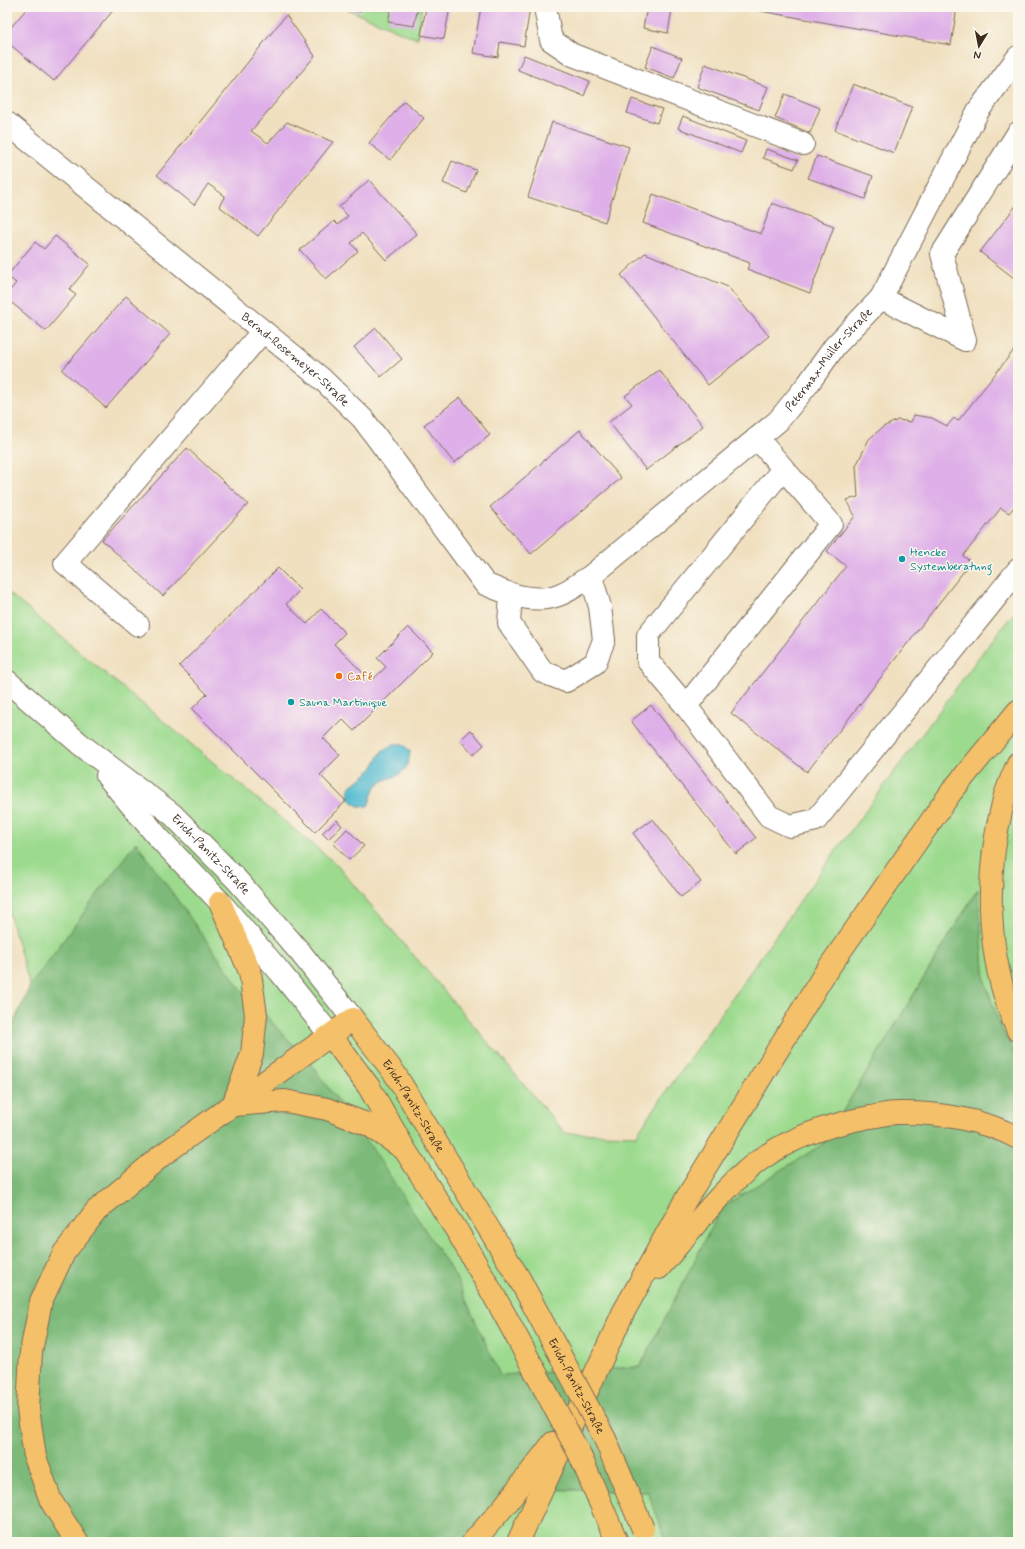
<svg xmlns="http://www.w3.org/2000/svg" width="1025" height="1549" viewBox="0 0 1025 1549" font-family="Mynerve,sans-serif">
	<style>
		.green { fill: #9cda8e; stroke: #6c8256 }
		.forest { fill: #7dba79; stroke: #5c724c }
		.water { fill: #53bbd0; stroke: #477277 }
		.building { fill: #deafe8 }
		.lines { fill: none; stroke-linecap: round; stroke-linejoin: round }
		.minor-casing { stroke: #7a6a57; stroke-width: 24 }
		.major-casing { stroke: #7a6a57; stroke-width: 24 }
		.minor { stroke: #fff; stroke-width: 22 }
		.major { stroke: #f4c16a; stroke-width: 22 }
		.major-bridge-casing { stroke: #7a6a57; stroke-width: 24; stroke-linecap: butt }
		.major-bridge { stroke: #f4c16a; stroke-width: 22 }
		.culture-dot { fill: #0f9aa8; stroke: #fbf7ec; stroke-width: 1.5 }
		.food-dot { fill: #e8710a; stroke: #fbf7ec; stroke-width: 1.5 }
		.labels { text-anchor: middle; stroke-width: 3; stroke-linejoin: round; paint-order: stroke }
		.street-label { font-size: 12px; fill: #3b2a1e; stroke: #fbf7ec }
		.culture-label { font-size: 12px; fill: #0d838f; stroke: #fbf7ec; text-anchor: start }
		.food-label { font-size: 12px; fill: #c56008; stroke: #fbf7ec; text-anchor: start }
	</style>
	<rect width="100%" height="100%" fill="#fbf7ec"/>
	<filter id="ink" filterUnits="userSpaceOnUse"><feTurbulence type="fractalNoise" baseFrequency=".025" numOctaves="2"/><feDisplacementMap in="SourceGraphic" scale="8" xChannelSelector="R" yChannelSelector="G"/><feConvolveMatrix kernelMatrix="1 2 1 2 8 2 1 2 1" color-interpolation-filters="sRGB"/></filter>
	<filter id="wash" filterUnits="userSpaceOnUse"><feTurbulence type="fractalNoise" baseFrequency=".012" numOctaves="4" result="noise"/><feDisplacementMap in="SourceGraphic" scale="16" xChannelSelector="R" yChannelSelector="G"/><feGaussianBlur stdDeviation="0.9" result="paint"/><feColorMatrix in="noise" values="0 0 0 0 0 0 0 0 0 0 0 0 0 0 0 0 0 1.4 0 .05"/><feComposite in="paint" operator="in"/></filter>
	<g filter="url(#wash)">
		<rect width="100%" height="100%" fill="#f0e0c0"/>
		<g class="green">
			<path d="M342,7H422L417,39Z"/>
			<path d="M7,592L335,863L565,1133L636,1135L821,871L985,649L1018,608V1061L1000,1026L985,982L977,890L823,1144L722,1207L640,1367L499,1375L455,1276L310,1063L240,988L136,842L30,986L7,906Z"/>
			<path d="M503,1488L649,1492L667,1542H481Z"/>
		</g>
		<path class="forest" d="M136,842L240,988L310,1063L362,1133L455,1276L500,1375L640,1367L722,1207L823,1144L978,889L985,982L1000,1026L1018,1061V1542H667L648,1492L504,1488L481,1542H7V1038L30,986Z"/>
		<path class="water" d="M394,744H403L410,751C408,784 386,772 375,788C372,792 371,800 368,806H358L348,798L349,788L371,770L382,751Z"/>
		<g id="blocks">
			<g class="building">
				<path d="M28,7H116L54,81L7,42V32Z"/>
				<path d="M339,7H361L360,12Z"/>
				<path d="M391,7H418L414,26L388,22Z"/>
				<path d="M426,7H450L444,39L421,35Z"/>
				<path d="M481,7H530L524,46L500,42L498,57L473,53Z"/>
				<path d="M647,7L672,9L668,33L643,28Z"/>
				<path d="M738,7H957L951,45Z"/>
				<path d="M286,15L315,56L251,131L268,143L287,122L333,142L258,236L219,206L225,196L208,184L194,205L157,175Z"/>
				<path d="M653,46L682,58L674,78L645,67Z"/>
				<path d="M524,55L590,81L584,96L518,70Z"/>
				<path d="M705,64L768,87L759,110L697,87Z"/>
				<path d="M853,84L912,107L894,153L835,130Z"/>
				<path d="M785,94L820,108L810,133L775,118Z"/>
				<path d="M632,99L662,109L657,123L627,113Z"/>
				<path d="M404,101L424,118L390,160L369,143Z"/>
				<path d="M683,116L746,141L741,153L678,128Z"/>
				<path d="M552,122L629,147L605,222L528,197Z"/>
				<path d="M766,149L798,160L794,169L763,158Z"/>
				<path d="M817,156L873,176L865,199L808,178Z"/>
				<path d="M452,161L476,170L467,193L443,183Z"/>
				<path d="M369,180L417,234L386,260L362,233L351,243L358,251L326,279L300,250L334,221L338,225L348,216L339,207Z"/>
				<path d="M653,194L761,234L772,203L834,226L810,293L747,269L750,263L643,223Z"/>
				<path d="M1018,203V281L980,252Z"/>
				<path d="M55,236L90,264L69,290L76,295L46,331L7,299V294L16,283L7,276L35,242L44,249Z"/>
				<path d="M645,253L728,287L769,336L708,385L621,275Z"/>
				<path d="M126,296L170,334L106,408L62,370Z"/>
				<path d="M1018,296V321L1015,314Z"/>
				<path d="M376,328L402,359L381,377L354,347Z"/>
				<path d="M1018,345V502L1009,513L1001,508L963,556L971,562L807,772L731,713L846,566L827,551L855,516L847,500L858,497L856,466L869,439L883,427L898,420L911,422L914,415L932,418L947,426L954,418L958,421Z"/>
				<path d="M659,370L703,426L646,470L609,422L632,404L625,396Z"/>
				<path d="M460,397L490,435L454,463L424,425Z"/>
				<path d="M580,430L621,478L531,554L490,507Z"/>
				<path d="M187,448L248,504L163,596L102,540Z"/>
				<path d="M278,568L300,590L286,604L307,624L321,609L345,633L334,644L371,681L386,667L377,658L408,627L433,652L354,731L342,719L323,738L340,755L320,775L346,801L315,832L192,709L207,694L179,666Z"/>
				<path d="M651,705L756,838L736,854L631,721Z"/>
				<path d="M471,730L484,745L473,755L460,740Z"/>
				<path d="M653,819L701,882L681,897L633,833Z"/>
				<path d="M337,820L342,826L328,839L322,833Z"/>
				<path d="M347,829L364,846L349,860L333,843Z"/>
			</g>
		</g>
	</g>
	<g filter="url(#ink)">
		<use href="#blocks" fill-opacity="0" stroke="#7a6a57" stroke-width="1"/>
		<g class="lines">
			<defs>
				<g id="minor">
					<path d="M545,7L551,40L573,55L803,144"/>
					<path id="s1" d="M7,123L322,379L363,419L485,584C508,594 536,605 561,594C571,590 581,582 591,576L778,421L808,384L835,346L881,298L978,111L1018,57"/>
					<path d="M881,298L965,340L942,254L1018,133"/>
					<path d="M757,438L831,524L686,706L648,661V635L783,469"/>
					<path d="M511,595L509,623L543,672L566,681L595,663L604,640L600,607L591,576"/>
					<path d="M138,625L65,563L263,331"/>
					<path id="s2" d="M7,681L80,744L172,814L237,880L300,952L353,1019"/>
					<path d="M686,706L769,816L790,826L816,820L1018,570"/>
					<path d="M107,776L158,837L220,902L280,972L331,1036"/>
				</g>
				<g id="major">
					<path d="M1018,763C1013,776 1006,789 1003,803C984,877 986,960 1018,1031"/>
					<path d="M220,902L250,972L256,1015L252,1054L233,1105"/>
					<path d="M331,1036L369,1087L405,1150L459,1234L506,1317"/>
					<path d="M233,1105L285,1101L327,1109L369,1125L401,1147"/>
					<path d="M659,1268C687,1235 714,1199 746,1171C781,1140 826,1125 870,1117C879,1116 888,1113 897,1113C937,1112 982,1119 1018,1138"/>
					<path id="s3" d="M77,1542L51,1501L35,1457L28,1409L31,1352L41,1301L64,1253L96,1211L161,1156L353,1019L395,1074L520,1280"/>
					<path d="M473,1542L506,1504L553,1443"/>
					<path d="M518,1542L623,1313L686,1199L825,973L952,791L1018,711"/>
				</g>
			</defs>
			<use href="#minor" class="minor-casing"/>
			<use href="#major" class="major-casing"/>
			<use href="#minor" class="minor"/>
			<use href="#major" class="major"/>
			<defs>
				<g id="major-bridge">
					<path id="s4" d="M520,1280L605,1439L643,1529"/>
					<path d="M506,1317L579,1453L617,1542"/>
				</g>
			</defs>
			<use href="#major-bridge" class="major-bridge-casing"/>
			<use href="#major-bridge" class="major-bridge"/>
		</g>
	</g>
	<g class="culture-dot">
		<circle cx="902" cy="559" r="4"/>
		<circle cx="291" cy="702" r="4"/>
	</g>
	<circle class="food-dot" cx="339" cy="676" r="4"/>
	<g class="labels">
		<g class="street-label">
			<text dy="4" stroke="none"><textPath href="#s1" startOffset="1105">Petermax-Müller-Straße</textPath></text>
			<text dy="4" stroke="none"><textPath href="#s1" startOffset="373">Bernd-Rosemeyer-Straße</textPath></text>
			<text dy="4" stroke="none"><textPath href="#s2" startOffset="268">Erich-Panitz-Straße</textPath></text>
			<text dy="4" stroke="none"><textPath href="#s3" startOffset="786">Erich-Panitz-Straße</textPath></text>
			<text dy="4" stroke="none"><textPath href="#s4" startOffset="120">Erich-Panitz-Straße</textPath></text>
		</g>
		<g class="culture-label">
			<text x="910" y="556">Hencke<tspan x="910" dy="14">Systemberatung</tspan></text>
			<text x="299" y="706">Sauna Martinique</text>
		</g>
		<g class="food-label">
			<text x="347" y="680">Café</text>
		</g>
	</g>
	<rect width="1025" height="1549" fill="none" stroke="#fbf7ec" stroke-width="24"/>
	<g transform="translate(979 46) rotate(190)" stroke="#fbf7ec" stroke-width="3" paint-order="stroke">
	<path d="M0-3L7 15L0 10L-7 15Z" fill="#3b2a1e"/>
	<text y="-6" font-size="11" font-weight="bold" text-anchor="middle" fill="#3b2a1e">N</text>
	</g>
</svg>
